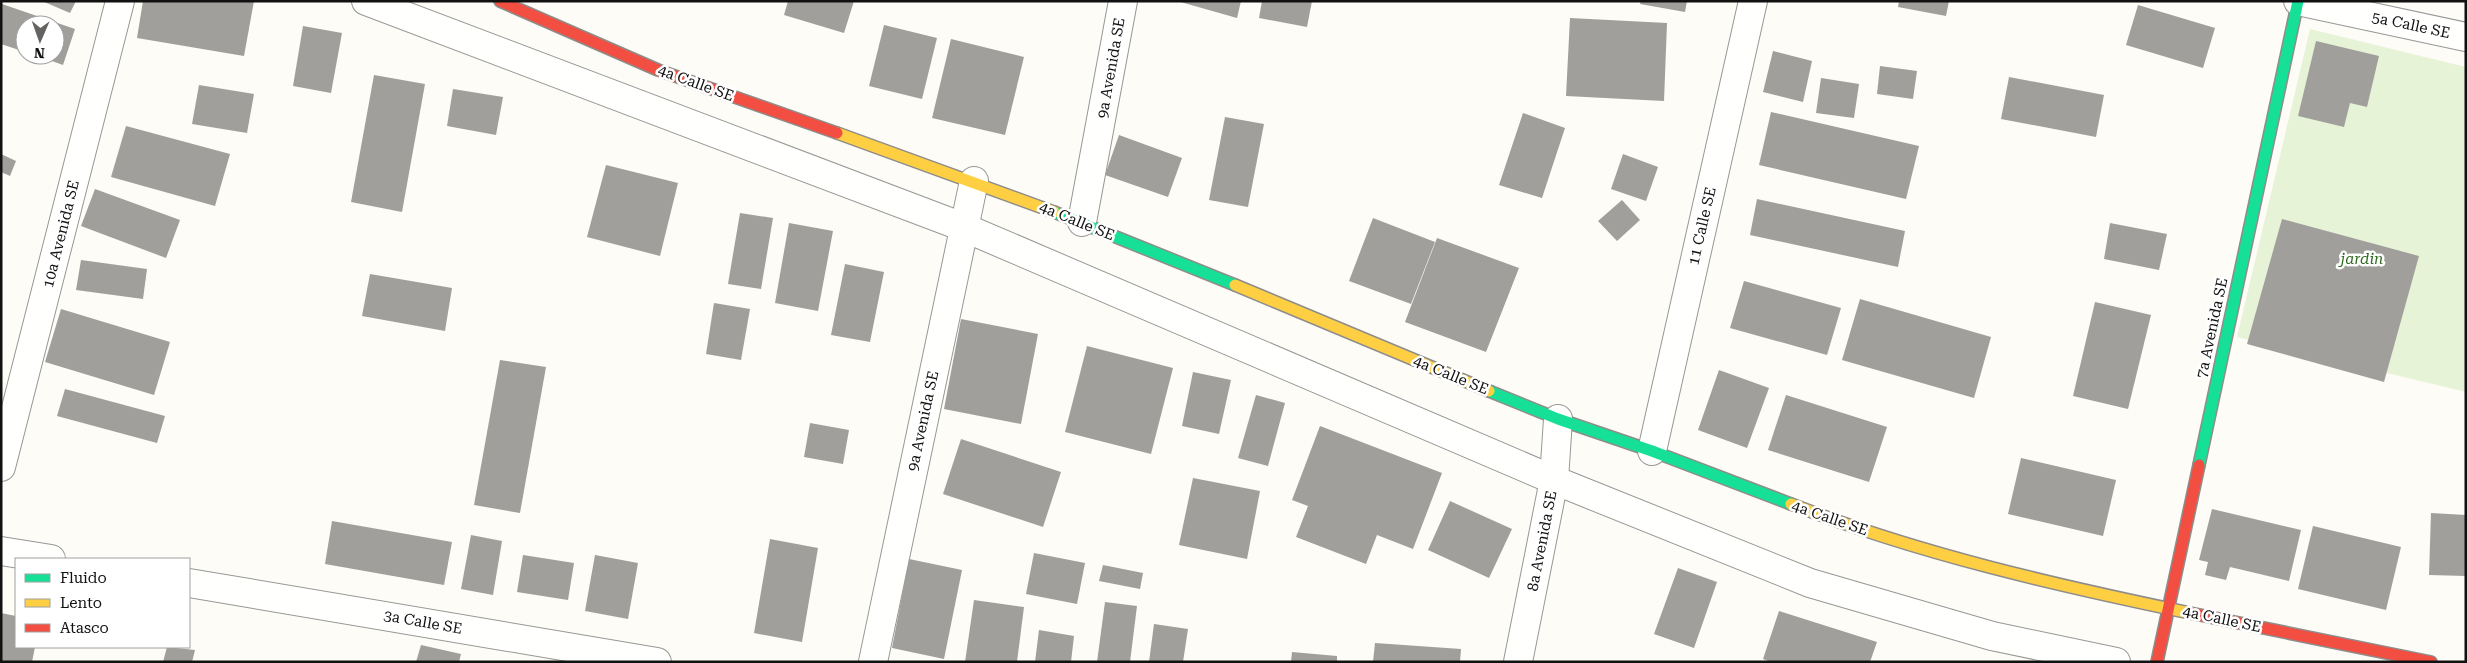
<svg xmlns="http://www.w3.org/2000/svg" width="2467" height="663" viewBox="0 0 2467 663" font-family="'Roboto Serif',serif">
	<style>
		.green { fill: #e7f3d7 }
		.building { fill: #a19f9c }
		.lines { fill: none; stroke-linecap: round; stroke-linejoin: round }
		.street-casing { stroke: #979795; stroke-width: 30 }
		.fast-casing { stroke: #8e8d8b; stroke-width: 14 }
		.slow-casing { stroke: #8e8d8b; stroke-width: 14 }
		.jam-casing { stroke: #8e8d8b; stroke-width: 14 }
		.street { stroke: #fffffe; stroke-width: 28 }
		.fast { stroke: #16e098; stroke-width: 11 }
		.slow { stroke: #ffcf43; stroke-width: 11 }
		.jam { stroke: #f24e42; stroke-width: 11 }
		.labels { text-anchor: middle; stroke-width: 5; stroke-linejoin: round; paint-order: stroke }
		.street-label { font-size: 15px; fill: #111; stroke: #fff }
		.park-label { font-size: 15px; font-style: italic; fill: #2f6b1f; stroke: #fff }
	</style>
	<rect width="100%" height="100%" fill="#fdfcf7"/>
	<path class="green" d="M2310,29L2466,67V392L2237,337Z"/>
	<g class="building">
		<path d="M42,1H76L70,13Z"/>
		<path d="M143,1H254L244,56L137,38Z"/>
		<path d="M788,1H854L844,33L784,15Z"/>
		<path d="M1177,1H1241L1237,18Z"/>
		<path d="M1262,1H1312L1307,27L1259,18Z"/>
		<path d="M1641,1H1687L1685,12L1640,4Z"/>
		<path d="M1899,1H1949L1946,16L1898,7Z"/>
		<path d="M2,4L75,29L63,65L35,55H55V25H25V52L1,44Z"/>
		<path d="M2138,5L2215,28L2203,68L2126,45Z"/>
		<path d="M1570,18L1667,23L1664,101L1566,96Z"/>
		<path d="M884,25L937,38L922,99L869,86Z"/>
		<path d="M303,26L342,33L331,93L293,86Z"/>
		<path d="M951,39L1024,57L1005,135L932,118Z"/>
		<path d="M2316,41L2379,56L2367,107L2350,103L2344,127L2298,116Z"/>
		<path d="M1773,51L1812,61L1803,102L1763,92Z"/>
		<path d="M1880,66L1917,71L1913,99L1877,94Z"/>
		<path d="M374,75L425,84L402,212L351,202Z"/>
		<path d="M2009,77L2104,95L2096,137L2001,119Z"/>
		<path d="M1821,78L1859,84L1854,118L1816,113Z"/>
		<path d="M199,85L254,94L247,133L192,124Z"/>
		<path d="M453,89L503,97L496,135L447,126Z"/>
		<path d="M1771,112L1919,146L1906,199L1759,165Z"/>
		<path d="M1523,113L1565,128L1542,198L1499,185Z"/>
		<path d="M1225,117L1264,124L1248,207L1209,200Z"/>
		<path d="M126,126L230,154L215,206L111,177Z"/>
		<path d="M1119,135L1182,158L1168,197L1105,175Z"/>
		<path d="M1,154L16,161L10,176L1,172Z"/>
		<path d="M1623,154L1658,167L1646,201L1611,189Z"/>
		<path d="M606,165L678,183L660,256L587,237Z"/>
		<path d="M95,189L180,220L166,258L81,226Z"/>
		<path d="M1757,199L1905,231L1898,267L1750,235Z"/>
		<path d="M1622,200L1640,220L1617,241L1598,221Z"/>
		<path d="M740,213L773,218L761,289L728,284Z"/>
		<path d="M1373,218L1435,242L1411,304L1349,281Z"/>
		<path d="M2282,219L2419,256L2384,382L2247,344Z"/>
		<path d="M789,223L833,231L818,311L775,303Z"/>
		<path d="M2110,223L2167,234L2159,270L2104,259Z"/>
		<path d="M1437,238L1519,268L1486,352L1405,322Z"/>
		<path d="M81,260L147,269L143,299L76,290Z"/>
		<path d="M845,264L884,272L870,342L831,335Z"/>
		<path d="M370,274L452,288L445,331L362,316Z"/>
		<path d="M1744,281L1841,308L1827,355L1730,328Z"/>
		<path d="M1860,299L1991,337L1974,398L1842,360Z"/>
		<path d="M2095,302L2151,315L2128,409L2073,396Z"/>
		<path d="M714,303L750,309L741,360L706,354Z"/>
		<path d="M61,309L170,342L154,395L45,362Z"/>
		<path d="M961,319L1038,334L1021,424L944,409Z"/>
		<path d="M1087,346L1173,368L1151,454L1065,432Z"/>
		<path d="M500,360L546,367L520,513L474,505Z"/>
		<path d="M1719,370L1769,388L1747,448L1698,430Z"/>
		<path d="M1193,372L1231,380L1219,434L1182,426Z"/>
		<path d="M65,389L165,416L157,443L57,416Z"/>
		<path d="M1256,395L1285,403L1268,466L1238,458Z"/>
		<path d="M1786,395L1887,427L1869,482L1768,450Z"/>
		<path d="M810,423L849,430L843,464L804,457Z"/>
		<path d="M1320,426L1442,473L1413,549L1377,535L1366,564L1296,537L1308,506L1292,500Z"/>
		<path d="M961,439L1061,472L1043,527L943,494Z"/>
		<path d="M2021,458L2116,480L2103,536L2008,514Z"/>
		<path d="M1193,478L1260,491L1247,559L1179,545Z"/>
		<path d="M1450,501L1512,529L1489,578L1428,550Z"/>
		<path d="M2212,509L2301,530L2289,581L2230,567L2226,580L2205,575L2208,562L2199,560Z"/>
		<path d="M2431,513L2466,515V576L2429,575Z"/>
		<path d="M332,521L452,542L444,585L325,564Z"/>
		<path d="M2313,526L2401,547L2386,610L2298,589Z"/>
		<path d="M471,535L502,541L493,595L461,589Z"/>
		<path d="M770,539L818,548L802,642L754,633Z"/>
		<path d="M1034,553L1085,563L1077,604L1026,594Z"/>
		<path d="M523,555L574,563L568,600L517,592Z"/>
		<path d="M595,555L638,563L628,619L585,611Z"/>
		<path d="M909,559L962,570L944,659L892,648Z"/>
		<path d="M1103,565L1143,573L1140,589L1099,581Z"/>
		<path d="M1678,568L1717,582L1694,648L1654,634Z"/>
		<path d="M974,600L1024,607L1017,662H965Z"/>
		<path d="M1105,602L1137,606L1130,662H1097Z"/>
		<path d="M1779,611L1877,642L1870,662H1771L1763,659Z"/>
		<path d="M1,613L16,616V647H35L32,662H1Z"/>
		<path d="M1154,624L1188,629L1183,662H1149Z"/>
		<path d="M1039,630L1074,636L1071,662H1035Z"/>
		<path d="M1375,643L1461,649L1460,662H1373Z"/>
		<path d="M421,645L461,654L459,662H416Z"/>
		<path d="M167,647L195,650L192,662H163Z"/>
		<path d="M1292,652L1337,656V662H1291Z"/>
	</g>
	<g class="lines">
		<defs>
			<g id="street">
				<path d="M366,1L963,227L1554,480L1810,583L1992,636L2116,662"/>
				<path d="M2298,1L2466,37"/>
				<path d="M1082,222L1123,1"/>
				<path d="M1652,451L1753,1"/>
				<path d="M1,467L120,1"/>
				<path d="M1,551L51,559"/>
				<path d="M189,583L657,662"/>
				<path d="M873,662L974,181"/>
				<path d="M1518,662L1554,480L1558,419"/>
			</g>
			<g id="fast">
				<path d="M1054,212L1235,285"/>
				<path d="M1489,391L1558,419L1652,451L1791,504"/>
				<path d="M2199,465L2298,1"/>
			</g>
			<g id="slow">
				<path d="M837,133L1054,212"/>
				<path d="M1235,285L1489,391"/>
				<path d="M1791,504C1920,554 2055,585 2190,613"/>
			</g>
			<g id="jam">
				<path d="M500,1L658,70L837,133"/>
				<path d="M2190,613L2431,662"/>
				<path d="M2157,662L2199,465"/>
			</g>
		</defs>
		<use href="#street" class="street-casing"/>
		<use href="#fast" class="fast-casing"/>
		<use href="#slow" class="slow-casing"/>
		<use href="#jam" class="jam-casing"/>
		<use href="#street" class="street"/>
		<use href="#fast" class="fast"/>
		<use href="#slow" class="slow"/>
		<use href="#jam" class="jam"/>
	</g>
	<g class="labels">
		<g class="street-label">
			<text transform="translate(2411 25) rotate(12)" y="5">5a Calle SE</text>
			<text transform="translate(1111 68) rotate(-80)" y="5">9a Avenida SE</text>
			<text transform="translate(696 83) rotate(20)" y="5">4a Calle SE</text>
			<text transform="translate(1077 221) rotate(22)" y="5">4a Calle SE</text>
			<text transform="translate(1702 226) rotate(-77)" y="5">11 Calle SE</text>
			<text transform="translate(61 234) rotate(-76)" y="5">10a Avenida SE</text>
			<text transform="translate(2212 328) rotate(-78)" y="5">7a Avenida SE</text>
			<text transform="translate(1451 375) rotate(22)" y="5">4a Calle SE</text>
			<text transform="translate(923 421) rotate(-78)" y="5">9a Avenida SE</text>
			<text transform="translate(1830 518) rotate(19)" y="5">4a Calle SE</text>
			<text transform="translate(1542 541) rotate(-79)" y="5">8a Avenida SE</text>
			<text transform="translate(2222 619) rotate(12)" y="5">4a Calle SE</text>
			<text transform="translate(423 622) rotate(10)" y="5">3a Calle SE</text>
		</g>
		<g class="park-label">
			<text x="2362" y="264">jardin</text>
		</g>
	</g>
	<rect width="2467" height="663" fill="none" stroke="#111111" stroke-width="5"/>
	<rect x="15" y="558" width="175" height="90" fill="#ffffff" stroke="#a0a0a0"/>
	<rect x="25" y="574" width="25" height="8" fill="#16e098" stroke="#a0a0a0"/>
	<text x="60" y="583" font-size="15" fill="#111111">Fluido</text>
	<rect x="25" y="599" width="25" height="8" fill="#ffcf43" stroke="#a0a0a0"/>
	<text x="60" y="608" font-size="15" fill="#111111">Lento</text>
	<rect x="25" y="624" width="25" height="8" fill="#f24e42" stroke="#a0a0a0"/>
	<text x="60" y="633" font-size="15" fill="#111111">Atasco</text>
	<g transform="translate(40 40) rotate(182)"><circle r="24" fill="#ffffff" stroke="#a0a0a0"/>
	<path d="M0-4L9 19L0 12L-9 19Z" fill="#646362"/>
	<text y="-8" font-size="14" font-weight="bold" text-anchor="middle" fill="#111111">N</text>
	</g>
</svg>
